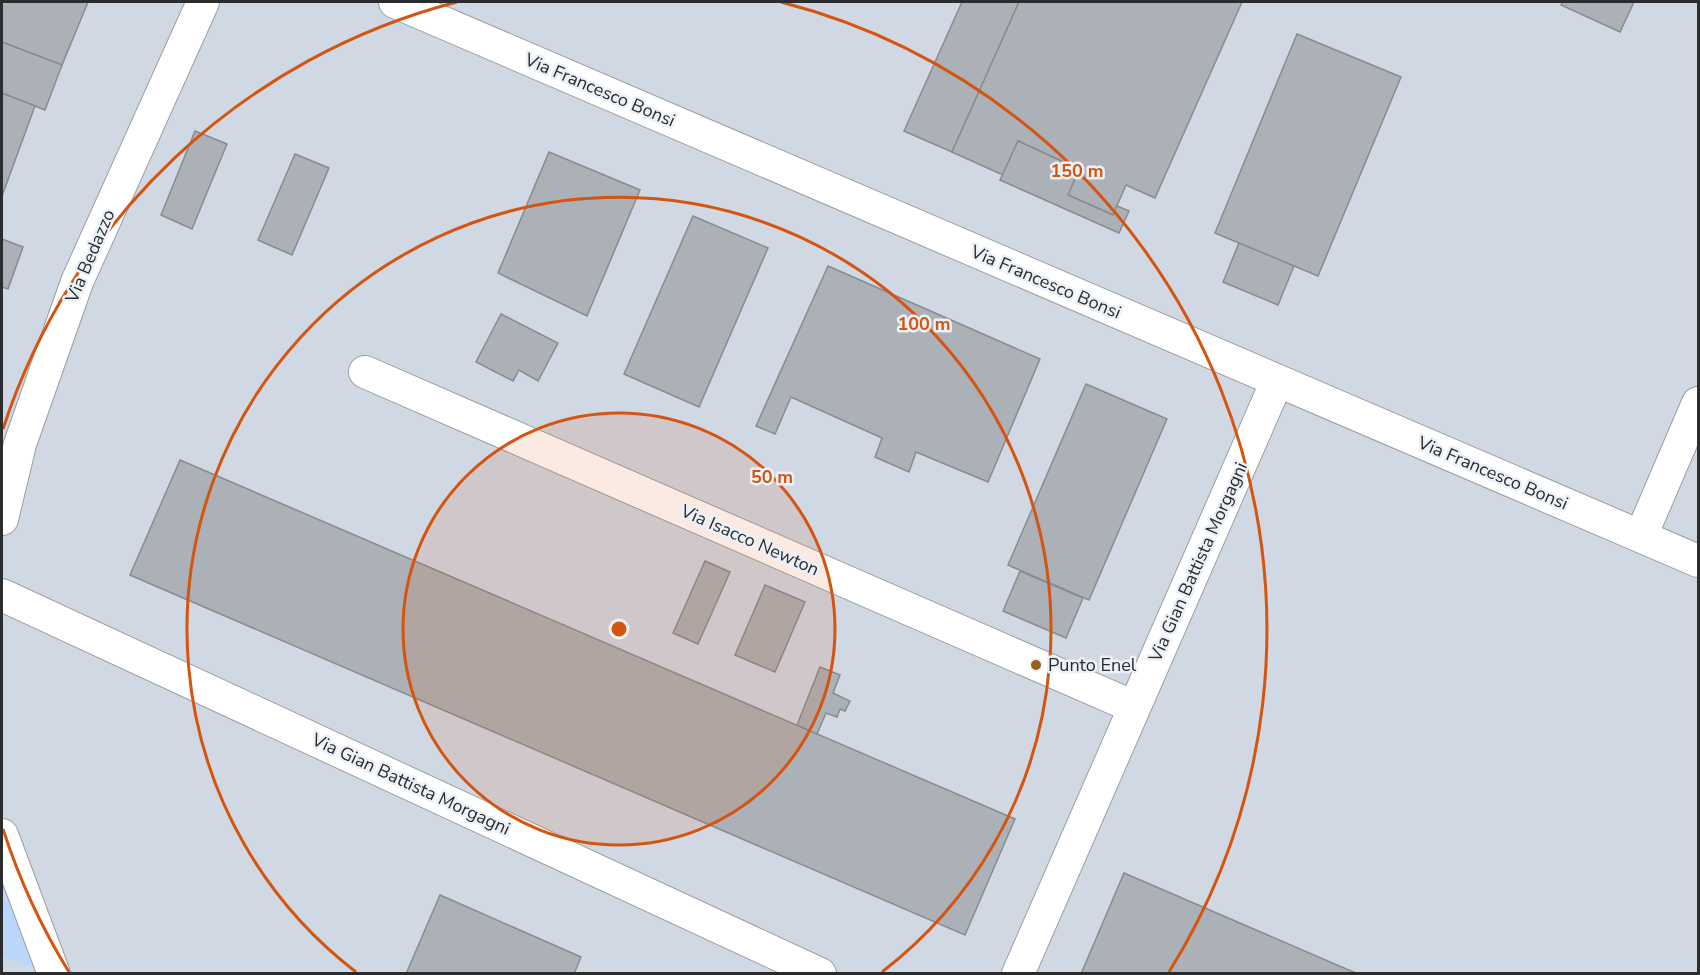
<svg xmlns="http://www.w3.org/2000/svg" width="1700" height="975" viewBox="0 0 1700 975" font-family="'Nunito Sans',sans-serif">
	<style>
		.built { fill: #cfd8e3 }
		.green { fill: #b8d7fb }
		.building { fill: #acb1b7; stroke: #888c91; stroke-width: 1.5 }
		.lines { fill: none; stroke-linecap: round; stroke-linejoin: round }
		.minor-casing { stroke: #9b9fa4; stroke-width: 34 }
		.minor { stroke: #fff; stroke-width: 32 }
		.ring { fill: none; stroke: #d5540f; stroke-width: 3 }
		.poi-dot { fill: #99601d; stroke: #ecf1f7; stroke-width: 2 }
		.labels { text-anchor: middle; stroke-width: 5; stroke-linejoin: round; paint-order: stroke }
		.street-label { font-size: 18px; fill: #2a2c2e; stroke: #ecf1f7 }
		.poi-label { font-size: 18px; fill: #2a2c2e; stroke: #ecf1f7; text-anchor: start }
		.centre { fill: #d5540f; stroke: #ecf1f7; stroke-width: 3 }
		.ring-label { font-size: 18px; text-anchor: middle; font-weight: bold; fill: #d5540f; stroke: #ecf1f7; stroke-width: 5; stroke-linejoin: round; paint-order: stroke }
	</style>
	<rect width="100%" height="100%" fill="#dfe3e9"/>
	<rect class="built" x="2" y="2" width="1696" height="971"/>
	<path class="green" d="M2,868L37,969L2,956Z"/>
	<g class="building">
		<path d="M2,2H88L62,65L2,42Z"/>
		<path d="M962,2H1019L952,152L904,131Z"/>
		<path d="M1019,2H1242L1155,198L1126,185L1113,215L1068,195L1079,169L1018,141L1003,175L952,152Z"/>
		<path d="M1563,2H1634L1620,32L1561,5Z"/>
		<path d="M1297,34L1401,77L1318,276L1215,233Z"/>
		<path d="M2,42L62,65L45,110L2,93Z"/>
		<path d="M2,93L35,106L2,196Z"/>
		<path d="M195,131L227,144L192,229L161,215Z"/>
		<path d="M1018,141L1079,169L1068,195L1113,215L1117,206L1129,211L1119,233L1000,180Z"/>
		<path d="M549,152L640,190L587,316L498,273Z"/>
		<path d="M295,154L329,168L292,255L258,240Z"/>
		<path d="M693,216L768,248L699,407L624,374Z"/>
		<path d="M2,239L23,247L8,289L2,287Z"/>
		<path d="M1239,243L1294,266L1278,305L1223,282Z"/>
		<path d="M828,266L1040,359L988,482L916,452L909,472L875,457L882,438L791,397L775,434L756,426Z"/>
		<path d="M501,314L558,343L538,381L519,370L513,381L476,362Z"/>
		<path d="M1086,384L1167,419L1089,600L1008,565Z"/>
		<path d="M180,460L1015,819L965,935L130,575Z"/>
		<path d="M705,561L730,572L698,644L673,633Z"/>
		<path d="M1020,571L1083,598L1066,638L1003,611Z"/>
		<path d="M765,585L805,602L775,672L735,655Z"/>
		<path d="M820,667L840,675L833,693L850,701L845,711L840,709L837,717L826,713L817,734L797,725Z"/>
		<path d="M1124,873L1358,974H1081Z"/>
		<path d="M440,895L581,957L574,974H406Z"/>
	</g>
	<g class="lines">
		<defs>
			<g id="minor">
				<path d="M395,2L1698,561"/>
				<path d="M365,372L1134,707"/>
				<path d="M2,519L20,444L77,282L203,2"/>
				<path d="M1641,536L1698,403"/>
				<path d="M2,595L820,974"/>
				<path d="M2,835L54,974"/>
				<path d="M1018,974L1277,381"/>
			</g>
		</defs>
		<use href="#minor" class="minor-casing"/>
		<use href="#minor" class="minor"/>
	</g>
	<circle cx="619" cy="629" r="216" fill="#d5540f" fill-opacity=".12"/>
	<g class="ring">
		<circle cx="619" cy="629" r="216"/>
		<path d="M356 972A432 432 0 1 1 882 972"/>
		<path d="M69 972A648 648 0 0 1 3 829M3 429A648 648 0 0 1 457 2M781 2A648 648 0 0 1 1169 972"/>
	</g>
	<circle class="poi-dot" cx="1036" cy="665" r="6"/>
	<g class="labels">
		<g class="street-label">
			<text transform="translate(600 90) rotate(23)" y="6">Via Francesco Bonsi</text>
			<text transform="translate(90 256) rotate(-67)" y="6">Via Bedazzo</text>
			<text transform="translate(1046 282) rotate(23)" y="6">Via Francesco Bonsi</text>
			<text transform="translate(1493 473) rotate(23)" y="6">Via Francesco Bonsi</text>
			<text transform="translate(750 540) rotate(24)" y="6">Via Isacco Newton</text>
			<text transform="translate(1198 562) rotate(-66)" y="6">Via Gian Battista Morgagni</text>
			<text transform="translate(411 784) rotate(25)" y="6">Via Gian Battista Morgagni</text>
		</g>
		<g class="poi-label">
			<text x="1048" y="671">Punto Enel</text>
		</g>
	</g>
	<circle cx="619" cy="629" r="9" class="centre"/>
	<g class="ring-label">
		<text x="1077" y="177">150 m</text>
		<text x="924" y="330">100 m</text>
		<text x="772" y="483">50 m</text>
	</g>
	<rect width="1700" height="975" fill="none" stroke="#2a2c2e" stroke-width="6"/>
</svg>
